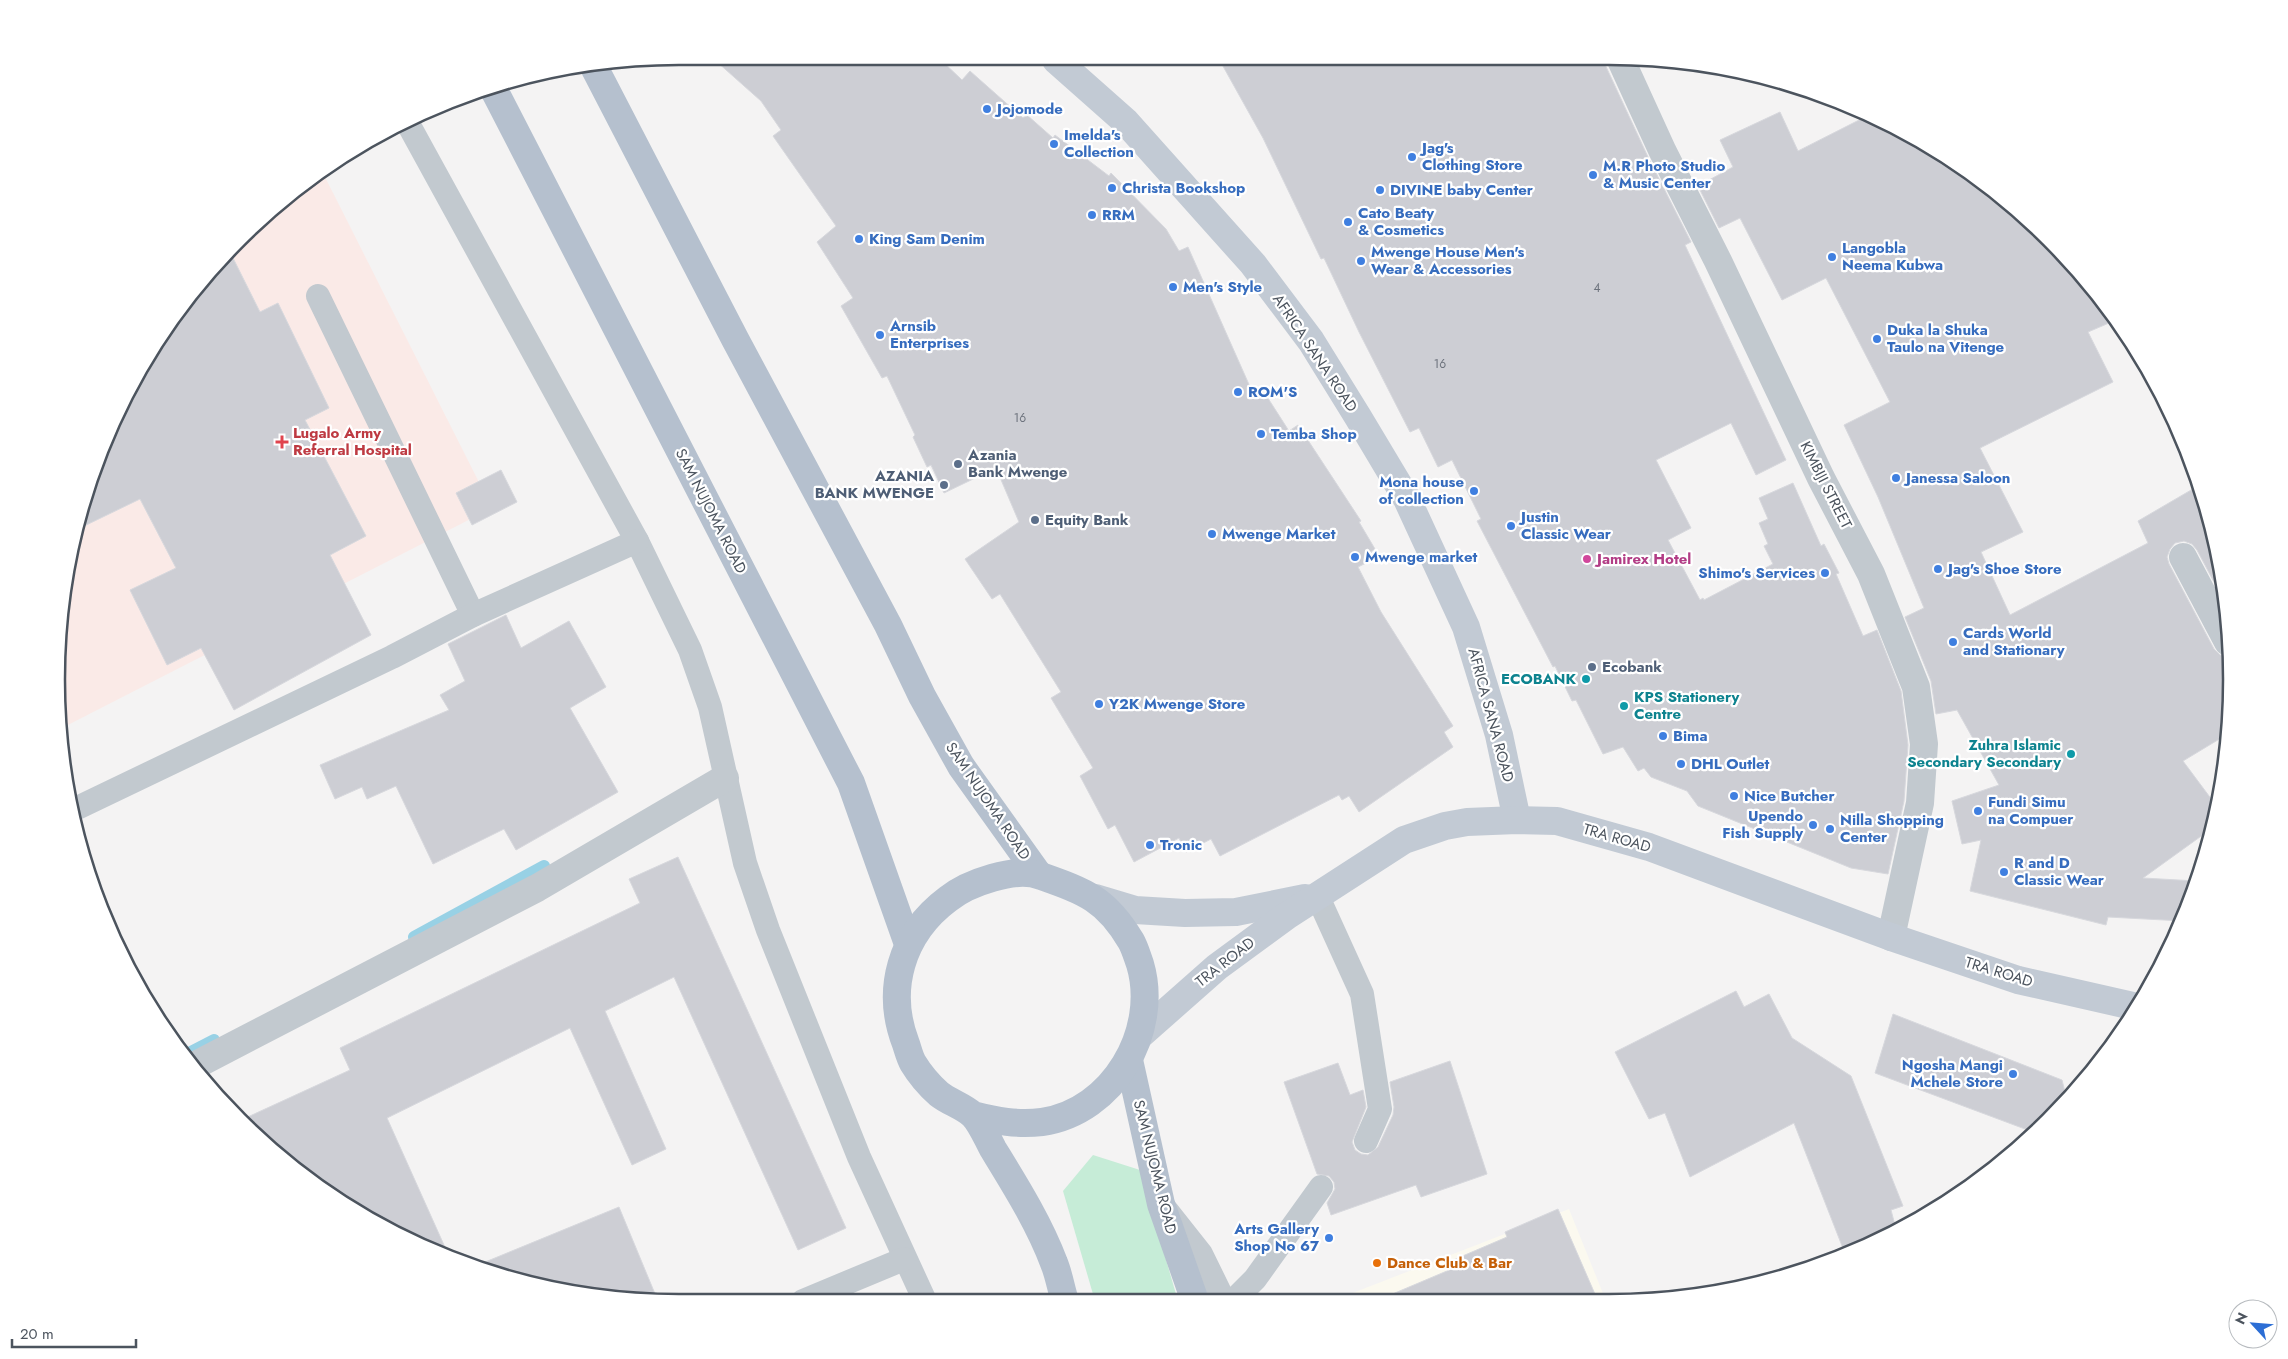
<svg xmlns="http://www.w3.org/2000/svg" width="2288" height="1359" viewBox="0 0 2288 1359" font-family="Jost,sans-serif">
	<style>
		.commercial { fill: #fbf9ef }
		.medical { fill: #faeae7 }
		.green { fill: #c6ecd7 }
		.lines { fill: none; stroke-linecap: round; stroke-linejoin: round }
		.stream { stroke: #98d1e5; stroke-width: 12 }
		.building { fill: #cdced4; stroke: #d7d8dd }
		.lane { stroke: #c2c9cf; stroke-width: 24 }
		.street { stroke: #c2c9cf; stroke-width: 28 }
		.secondary { stroke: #c2cad4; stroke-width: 28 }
		.primary { stroke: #b5c0ce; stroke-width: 28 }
		.shop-dot { fill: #3f7fe0; stroke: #fff; stroke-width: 2 }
		.health-dot { fill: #e0444e; stroke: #fff; stroke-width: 2 }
		.service-dot { fill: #5c6f8a; stroke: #fff; stroke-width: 2 }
		.hotel-dot { fill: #d1479c; stroke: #fff; stroke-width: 2 }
		.culture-dot { fill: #0f9aa8; stroke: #fff; stroke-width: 2 }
		.food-dot { fill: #e8710a; stroke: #fff; stroke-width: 2 }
		.labels { text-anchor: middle; stroke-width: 4.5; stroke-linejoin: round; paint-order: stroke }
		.number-label { font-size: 12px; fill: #6c727c }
		.shop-label { font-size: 15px; font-weight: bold; fill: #366cbe; stroke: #fff; text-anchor: start }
		.street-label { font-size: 15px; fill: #4c545e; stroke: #fff }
		.health-label { font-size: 15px; font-weight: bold; fill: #be3a42; stroke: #fff; text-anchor: start }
		.service-label { font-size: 15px; font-weight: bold; fill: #4e5e75; stroke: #fff; text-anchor: start }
		.hotel-label { font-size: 15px; font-weight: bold; fill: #b23c85; stroke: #fff; text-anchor: start }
		.culture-label { font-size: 15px; font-weight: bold; fill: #0d838f; stroke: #fff; text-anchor: end }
		.food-label { font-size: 15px; font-weight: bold; fill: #c56008; stroke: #fff; text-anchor: start }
		.rim { fill: none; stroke: #4c545e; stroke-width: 2.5 }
	</style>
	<rect width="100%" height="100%" fill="#f4f3f3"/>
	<path class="commercial" d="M1569,1209L1606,1301H1332Z"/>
	<path class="medical" d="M322,171L492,508L60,729L56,679L62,598L89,479L121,404L185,300L300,185Z"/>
	<path class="green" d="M1093,1155L1140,1170L1178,1301H1095L1063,1191Z"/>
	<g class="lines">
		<g class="stream">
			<path d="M414,937L544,866"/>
			<path d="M183,1056L214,1040"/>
		</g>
	</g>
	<g class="building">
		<path d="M1602,58L1648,157L1691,242L1685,245L1786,460L1756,475L1731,423L1656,460L1691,528L1668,540L1700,600L1703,598L1704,600L1773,564L1764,546L1768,544L1759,523L1768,519L1759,498L1793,483L1821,546L1824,544L1839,573L1836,574L1863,636L1877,630L1901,691L1908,745L1904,801L1888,874L1851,868L1698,806L1687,791L1651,777L1644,768L1638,771L1623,747L1603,754L1576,700L1572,701L1555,666L1553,667L1477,521L1481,519L1452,460L1438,467L1419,428L1410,432L1359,332L1324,258L1321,259L1263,138L1219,59Z"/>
		<path d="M941,60L962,80L970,71L1023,118L1027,115L1053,138L1055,135L1109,176L1111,173L1166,229L1179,251L1188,247L1255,398L1264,392L1289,431L1298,425L1361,521L1359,522L1375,549L1371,552L1374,559L1358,567L1381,612L1453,726L1444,732L1453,747L1359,812L1349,796L1342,800L1339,795L1220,856L1211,839L1186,852L1179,838L1134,862L1115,825L1108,829L1080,776L1093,768L1051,698L1061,692L1000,594L992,599L965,559L1019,522L996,468L944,493L931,465L927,467L913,437L915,435L887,376L882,378L841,306L853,298L817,242L836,226L773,136L781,130L761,101L716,61Z"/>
		<path d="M1780,112L1798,151L1865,117L1955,161L2049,239L2116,320L2088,332L2113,382L1980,448L2023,532L1981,552L2010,615L2148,543L2138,521L2198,486L2220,558L2224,601L2197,550L2192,544L2184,541L2175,543L2170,549L2167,557L2169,564L2214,649L2220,655L2230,657L2232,680L2226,735L2183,761L2218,808L2211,829L2143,878L2196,881L2183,921L2108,917L2106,925L1970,891L1981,840L1962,844L1952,801L1999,785L1957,710L1936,714L1931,681L1905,617L1924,608L1878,497L1844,425L1890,402L1826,278L1782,300L1740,218L1719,228L1698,186L1733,167L1720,140Z"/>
		<path d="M231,254L260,312L278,303L329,408L305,420L366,536L330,555L371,635L234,710L201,648L167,665L130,590L176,568L140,499L78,529L89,479L121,404L185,300Z"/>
		<path d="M501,470L517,502L472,525L456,493Z"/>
		<path d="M506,615L521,648L569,621L606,687L570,708L618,792L516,850L504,829L433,864L396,786L367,799L362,787L335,799L320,765L449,710L440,695L465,681L448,644Z"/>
		<path d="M678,857L846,1228L798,1250L674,977L605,1011L666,1149L632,1165L570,1028L387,1118L448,1254L333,1198L239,1121L350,1070L340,1048L640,903L629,879Z"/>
		<path d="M1736,991L1744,1007L1769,994L1792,1038L1851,1076L1903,1206L1891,1210L1896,1229L1844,1251L1794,1123L1690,1177L1665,1113L1649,1119L1615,1052Z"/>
		<path d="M1893,1014L2062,1080L2066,1096L2033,1132L1875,1073Z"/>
		<path d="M1450,1061L1487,1174L1421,1197L1416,1185L1331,1215L1327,1203L1335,1189L1334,1182L1329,1176L1317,1174L1284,1082L1338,1063L1350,1095L1363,1090L1366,1107L1352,1142L1355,1150L1361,1154L1368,1155L1378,1147L1393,1115L1394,1107L1390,1082Z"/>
		<path d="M619,1207L658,1301H638L473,1267Z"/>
		<path d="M1558,1209L1598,1301H1376L1454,1268L1451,1261L1507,1237L1505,1232Z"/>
	</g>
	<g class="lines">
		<g class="lane">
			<path d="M406,120L637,541L690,650L710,707L745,863L768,930L859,1157L925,1301"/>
			<path d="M318,296L473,615"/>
			<path d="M73,810L392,657L473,615L637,541"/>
			<path d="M1317,895L1362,994L1380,1109L1366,1141"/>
			<path d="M1167,1211L1201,1254L1224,1301"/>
			<path d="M803,1301L904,1259"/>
			<path d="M1233,1301L1255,1279L1321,1187"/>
		</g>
		<g class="street">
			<path d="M1620,58L1662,150L1718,261L1821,478L1871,574L1916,687L1924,744L1920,803L1891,937"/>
			<path d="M2183,557L2228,642"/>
			<path d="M192,1067L537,888L725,778"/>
		</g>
		<g class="secondary">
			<path d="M1056,60L1126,122L1253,264L1311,341L1358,417L1407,499L1466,627L1499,735L1517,820"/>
			<path d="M1095,898L1135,910L1185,913L1236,912L1305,898"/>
			<path d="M1140,1035L1217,967L1288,915L1404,840L1445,826L1467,822L1517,820L1557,821L1649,847L1891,937L2018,980L2137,1007"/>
		</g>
		<g class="primary">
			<path d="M592,63L735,339L888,625L922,696L961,766L1038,874"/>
			<path d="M492,86L851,783L908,944"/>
			<path d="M1129,1060L1161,1204L1195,1301"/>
			<path d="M973,1115C996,1121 1017,1125 1042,1122C1113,1112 1160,1031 1140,964C1137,956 1135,948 1131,941C1106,899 1086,892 1041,876C1016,866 968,883 948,899C901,934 885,990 906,1044C908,1050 910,1058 913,1063C919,1073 930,1086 939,1094C949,1102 963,1106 973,1115C981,1123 987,1138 993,1149C1015,1185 1039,1223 1054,1263C1059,1275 1061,1289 1065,1301"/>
		</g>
	</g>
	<g class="shop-dot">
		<circle cx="987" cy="109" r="5"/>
		<circle cx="1054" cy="144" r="5"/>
		<circle cx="1412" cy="157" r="5"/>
		<circle cx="1593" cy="175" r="5"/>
		<circle cx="1112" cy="188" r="5"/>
		<circle cx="1380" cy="190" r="5"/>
		<circle cx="1092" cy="215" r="5"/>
		<circle cx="1348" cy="222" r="5"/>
		<circle cx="859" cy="239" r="5"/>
		<circle cx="1832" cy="257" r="5"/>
		<circle cx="1361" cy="261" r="5"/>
		<circle cx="1173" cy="287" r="5"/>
		<circle cx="880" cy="335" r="5"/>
		<circle cx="1877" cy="339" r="5"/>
		<circle cx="1238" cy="392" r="5"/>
		<circle cx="1261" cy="434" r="5"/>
		<circle cx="1896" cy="478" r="5"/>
		<circle cx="1474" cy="491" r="5"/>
		<circle cx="1511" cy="526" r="5"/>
		<circle cx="1212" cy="534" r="5"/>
		<circle cx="1355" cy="557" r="5"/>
		<circle cx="1938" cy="569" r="5"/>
		<circle cx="1825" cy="573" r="5"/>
		<circle cx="1953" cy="642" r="5"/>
		<circle cx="1099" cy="704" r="5"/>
		<circle cx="1663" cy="736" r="5"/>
		<circle cx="1681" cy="764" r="5"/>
		<circle cx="1734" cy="796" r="5"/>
		<circle cx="1978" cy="811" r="5"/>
		<circle cx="1813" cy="825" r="5"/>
		<circle cx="1830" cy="829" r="5"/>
		<circle cx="1150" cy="845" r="5"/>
		<circle cx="2004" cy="872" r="5"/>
		<circle cx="2013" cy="1074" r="5"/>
		<circle cx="1329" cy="1238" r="5"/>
	</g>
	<path class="health-dot" d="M279.5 434.5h5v5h5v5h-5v5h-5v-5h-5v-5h5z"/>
	<g class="service-dot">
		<circle cx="958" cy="464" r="5"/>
		<circle cx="944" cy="485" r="5"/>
		<circle cx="1035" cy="520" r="5"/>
		<circle cx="1592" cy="667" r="5"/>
	</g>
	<circle class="hotel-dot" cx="1587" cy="559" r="5"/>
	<g class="culture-dot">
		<circle cx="1586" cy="679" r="5"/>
		<circle cx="1624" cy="706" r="5"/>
		<circle cx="2071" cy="754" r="5"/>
	</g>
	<circle class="food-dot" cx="1377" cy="1263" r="5"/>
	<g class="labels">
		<g class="number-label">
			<text x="1597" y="292">4</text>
			<text x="1440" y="368">16</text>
			<text x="1020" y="422">16</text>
		</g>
		<g class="shop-label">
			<text x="997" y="114">Jojomode</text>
			<text x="1064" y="140">Imelda's<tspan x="1064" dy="17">Collection</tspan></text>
			<text x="1422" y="153">Jag's<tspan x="1422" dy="17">Clothing Store</tspan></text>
			<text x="1603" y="171">M.R Photo Studio<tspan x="1603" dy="17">&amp; Music Center</tspan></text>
			<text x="1122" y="193">Christa Bookshop</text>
			<text x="1390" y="195">DIVINE baby Center</text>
			<text x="1358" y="218">Cato Beaty<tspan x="1358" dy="17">&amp; Cosmetics</tspan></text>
			<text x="1102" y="220">RRM</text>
			<text x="869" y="244">King Sam Denim</text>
			<text x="1842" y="253">Langobla<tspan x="1842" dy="17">Neema Kubwa</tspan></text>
			<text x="1371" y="257">Mwenge House Men's<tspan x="1371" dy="17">Wear &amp; Accessories</tspan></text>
			<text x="1183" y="292">Men's Style</text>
			<text x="890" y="331">Arnsib<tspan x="890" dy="17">Enterprises</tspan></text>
			<text x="1887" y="335">Duka la Shuka<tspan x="1887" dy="17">Taulo na Vitenge</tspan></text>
			<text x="1248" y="397">ROM'S</text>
			<text x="1271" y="439">Temba Shop</text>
			<text x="1906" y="483">Janessa Saloon</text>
			<text x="1464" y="487" text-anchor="end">Mona house<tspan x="1464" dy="17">of collection</tspan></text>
			<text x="1521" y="522">Justin<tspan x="1521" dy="17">Classic Wear</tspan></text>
			<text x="1222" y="539">Mwenge Market</text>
			<text x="1365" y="562">Mwenge market</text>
			<text x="1948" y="574">Jag's Shoe Store</text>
			<text x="1815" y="578" text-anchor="end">Shimo's Services</text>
			<text x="1963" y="638">Cards World<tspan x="1963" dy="17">and Stationary</tspan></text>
			<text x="1109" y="709">Y2K Mwenge Store</text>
			<text x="1673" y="741">Bima</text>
			<text x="1691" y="769">DHL Outlet</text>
			<text x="1744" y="801">Nice Butcher</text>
			<text x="1988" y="807">Fundi Simu<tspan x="1988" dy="17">na Compuer</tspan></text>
			<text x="1803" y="821" text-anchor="end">Upendo<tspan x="1803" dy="17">Fish Supply</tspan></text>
			<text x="1840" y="825">Nilla Shopping<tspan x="1840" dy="17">Center</tspan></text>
			<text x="1160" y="850">Tronic</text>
			<text x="2014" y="868">R and D<tspan x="2014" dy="17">Classic Wear</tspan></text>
			<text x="2003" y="1070" text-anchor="end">Ngosha Mangi<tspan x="2003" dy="17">Mchele Store</tspan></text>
			<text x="1319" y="1234" text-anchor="end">Arts Gallery<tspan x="1319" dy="17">Shop No 67</tspan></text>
		</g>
		<g class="street-label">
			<text transform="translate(1315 353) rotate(56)" y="5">AFRICA SANA ROAD</text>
			<text transform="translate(1826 485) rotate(63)" y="5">KIMBIJI STREET</text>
			<text transform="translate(711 511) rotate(63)" y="5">SAM NUJOMA ROAD</text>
			<text transform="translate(1491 715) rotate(75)" y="5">AFRICA SANA ROAD</text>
			<text transform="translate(988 801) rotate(56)" y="5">SAM NUJOMA ROAD</text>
			<text transform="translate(1617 838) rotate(16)" y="5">TRA ROAD</text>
			<text transform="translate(1225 962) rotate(-38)" y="5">TRA ROAD</text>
			<text transform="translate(1999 972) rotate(17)" y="5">TRA ROAD</text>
			<text transform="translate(1155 1167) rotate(76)" y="5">SAM NUJOMA ROAD</text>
		</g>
		<g class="health-label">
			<text x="293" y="438">Lugalo Army<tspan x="293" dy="17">Referral Hospital</tspan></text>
		</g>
		<g class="service-label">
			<text x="968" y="460">Azania<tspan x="968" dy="17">Bank Mwenge</tspan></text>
			<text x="934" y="481" text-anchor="end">AZANIA<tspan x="934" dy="17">BANK MWENGE</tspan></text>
			<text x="1045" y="525">Equity Bank</text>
			<text x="1602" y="672">Ecobank</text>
		</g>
		<g class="hotel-label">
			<text x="1597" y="564">Jamirex Hotel</text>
		</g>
		<g class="culture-label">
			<text x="1576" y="684">ECOBANK</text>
			<text x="1634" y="702" text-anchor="start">KPS Stationery<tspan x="1634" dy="17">Centre</tspan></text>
			<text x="2061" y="750">Zuhra Islamic<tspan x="2061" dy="17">Secondary Secondary</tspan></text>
		</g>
		<g class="food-label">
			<text x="1387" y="1268">Dance Club &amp; Bar</text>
		</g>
	</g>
	<path d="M0 0H2288V1359H0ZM679 65H1609A614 614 0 0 1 2223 679V680A614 614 0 0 1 1609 1294H679A614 614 0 0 1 65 680V679A614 614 0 0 1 679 65Z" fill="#fff" fill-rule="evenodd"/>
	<path class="rim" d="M679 65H1609A614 614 0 0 1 2223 679V680A614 614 0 0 1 1609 1294H679A614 614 0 0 1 65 680V679A614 614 0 0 1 679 65Z"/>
	<g transform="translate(2253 1324) rotate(296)"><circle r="24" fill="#ffffff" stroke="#b7bbbf"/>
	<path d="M0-4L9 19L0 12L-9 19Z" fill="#2c6ed5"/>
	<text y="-8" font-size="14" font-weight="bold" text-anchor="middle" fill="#4c545e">N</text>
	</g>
	<path d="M12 1339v8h124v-8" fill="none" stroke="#4c545e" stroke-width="2.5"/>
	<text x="20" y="1339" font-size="15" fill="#4c545e" stroke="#ffffff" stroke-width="4" paint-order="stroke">20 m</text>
</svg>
